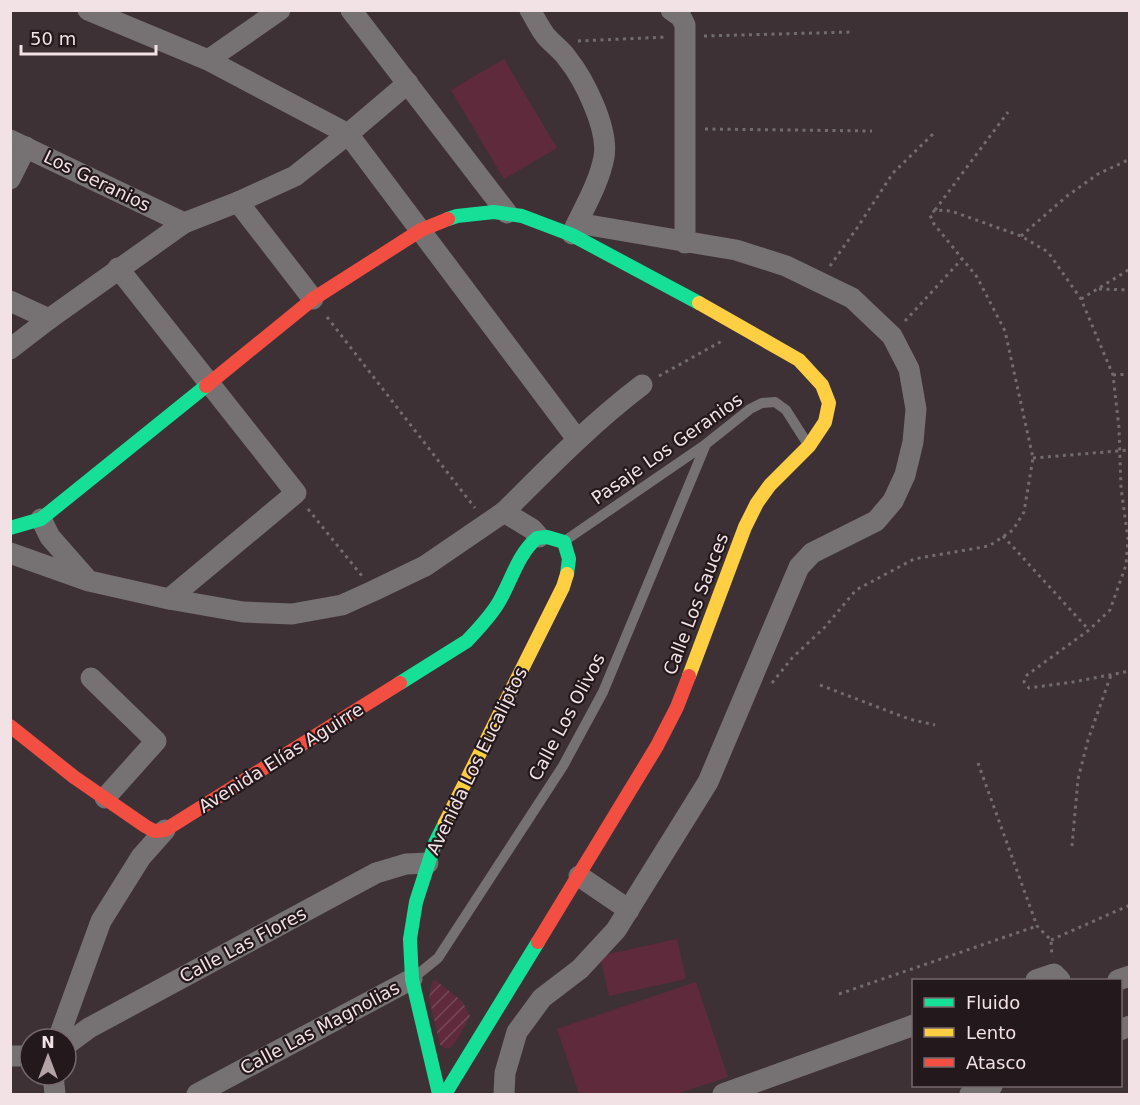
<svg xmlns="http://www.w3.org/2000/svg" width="1140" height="1105" viewBox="0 0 1140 1105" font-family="'DejaVu Sans',sans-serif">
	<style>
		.green { fill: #5f2a3c }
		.garden { fill: url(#garden-furrows) }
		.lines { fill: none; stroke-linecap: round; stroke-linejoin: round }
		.path { stroke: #726c6d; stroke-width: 3; stroke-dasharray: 3 4.5; stroke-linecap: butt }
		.lane { stroke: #767172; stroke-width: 10 }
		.street { stroke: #767172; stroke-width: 21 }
		.fast { stroke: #16e098; stroke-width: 14 }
		.slow { stroke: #ffcf43; stroke-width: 14 }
		.jam { stroke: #f24e42; stroke-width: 14 }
		.labels { text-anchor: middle; stroke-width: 4.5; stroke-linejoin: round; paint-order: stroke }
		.street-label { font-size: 18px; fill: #f2e1e5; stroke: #23181b }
	</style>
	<defs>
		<pattern id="garden-furrows" width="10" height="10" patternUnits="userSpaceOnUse" patternTransform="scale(1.5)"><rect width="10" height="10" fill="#5f2a3c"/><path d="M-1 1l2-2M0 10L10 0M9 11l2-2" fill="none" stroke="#764958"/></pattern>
	</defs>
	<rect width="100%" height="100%" fill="#3e3135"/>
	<g class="green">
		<path d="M504,59L557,148L504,179L451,90Z"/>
		<path d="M677,939L686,979L609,996L600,956Z"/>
		<path d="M696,982L728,1077L677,1094H579L557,1029Z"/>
	</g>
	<path class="garden" d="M435,980L462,1001L470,1016C465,1025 456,1045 448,1049L440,1045L429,998L432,982Z"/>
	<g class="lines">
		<g class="path">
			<path d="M704,36L852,32"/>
			<path d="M578,41L667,37"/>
			<path d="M705,129L872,131"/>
			<path d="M935,210L1008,112"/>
			<path d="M1021,236L1067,196L1098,174L1130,159"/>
			<path d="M830,266L857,228L893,173L936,131"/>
			<path d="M1099,289L1130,290"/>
			<path d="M1081,299L1130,269"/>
			<path d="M327,317L475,508"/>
			<path d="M905,321L962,259"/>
			<path d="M1113,375L1130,374"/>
			<path d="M659,376L722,341"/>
			<path d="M1033,458L1130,450"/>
			<path d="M308,509L362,576"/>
			<path d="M1003,536L1089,630"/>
			<path d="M772,683L792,658L825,627L856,590L914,559L989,546L1013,530L1024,512L1033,458L1005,331L977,277L934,224L930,215L935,210L951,211L1021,236L1048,252L1081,299L1113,375L1119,428L1121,488L1128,539L1126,565L1110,610L1089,630L1027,675L1024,682L1029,688L1073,682L1130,671"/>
			<path d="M820,685L909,719L935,725"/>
			<path d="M978,763L1037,926L1051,940L1052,957"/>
			<path d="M1072,846L1078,779L1088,740L1111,675"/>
			<path d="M1051,940L1130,905"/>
			<path d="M839,994L1037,926"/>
		</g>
		<g class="lane">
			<path d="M566,540L706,444L750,409L762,403L775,402L786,410L807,443"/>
			<path d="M417,975L438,958L563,766L603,692L706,444"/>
		</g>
		<g class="street">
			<path d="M88,10L208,60L348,134L577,439"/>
			<path d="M351,10L507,213"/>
			<path d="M530,10C535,18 539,27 545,35C551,43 561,49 567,58C584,79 609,129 604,157C599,184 583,209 572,234"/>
			<path d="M671,10L681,17L685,25V243"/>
			<path d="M208,60L280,10"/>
			<path d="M10,140L184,223"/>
			<path d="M10,179L26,147"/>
			<path d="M238,202L313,299"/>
			<path d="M118,268L296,493L169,599"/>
			<path d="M10,301L49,319"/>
			<path d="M10,349L49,319L184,223L238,202L295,176L348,134L408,83"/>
			<path d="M504,512C549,467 592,423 642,385"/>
			<path d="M41,519L50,537L86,578"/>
			<path d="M10,553L89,581L169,599L243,612L292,614L342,605L373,591L425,566L504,512L532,529L539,537"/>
			<path d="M91,678L156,741L105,798"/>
			<path d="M579,876L629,910"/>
			<path d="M1036,980L1054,974L1060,980"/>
			<path d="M1118,980L1130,976"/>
			<path d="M1120,1030L1130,1026"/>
			<path d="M58,1039L101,921L141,857L165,830"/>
			<path d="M66,1045L89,1028L376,873L406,864L428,863"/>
			<path d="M10,1056H30"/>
			<path d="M53,1075L55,1094"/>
			<path d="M197,1094L412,979"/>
			<path d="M504,1094L505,1073L517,1032L542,998L580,969L616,930L708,782L799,567L812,553L876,521L893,501L905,475L913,442L916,409L909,369L892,336L852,298L786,266L736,250L577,223"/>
			<path d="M723,1094L914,1025"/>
			<path d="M970,1094L992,1086"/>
		</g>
		<g class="fast">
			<path d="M448,219L457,216L494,212L522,216L572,235L699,303"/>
			<path d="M10,528L41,519L206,386"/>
			<path d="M400,683L467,641C479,628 492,615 500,600C512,579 518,554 537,538L547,537L564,542L569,559L567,574"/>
			<path d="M439,1094L412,979L410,939L416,902L435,843L445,823"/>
			<path d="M445,1094L538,942"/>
		</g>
		<g class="slow">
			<path d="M689,676L745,527L757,503L770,485L809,446L825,422L829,403L822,385L799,360L699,303"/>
			<path d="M445,823L563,587L567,574"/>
		</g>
		<g class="jam">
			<path d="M206,386L313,299L421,230L448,219"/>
			<path d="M10,726L74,777L145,826L154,831L165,830L400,683"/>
			<path d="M538,942L657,746L677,707L689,676"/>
		</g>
	</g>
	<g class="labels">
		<g class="street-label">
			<text transform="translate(97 181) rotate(26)" y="6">Los Geranios</text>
			<text transform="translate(667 449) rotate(-35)" y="6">Pasaje Los Geranios</text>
			<text transform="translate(696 604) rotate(-69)" y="6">Calle Los Sauces</text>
			<text transform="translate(567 717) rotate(-62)" y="6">Calle Los Olivos</text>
			<text transform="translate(281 758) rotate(-32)" y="6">Avenida Elías Aguirre</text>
			<text transform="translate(477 761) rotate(-64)" y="6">Avenida Los Eucaliptos</text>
			<text transform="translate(243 945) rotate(-28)" y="6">Calle Las Flores</text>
			<text transform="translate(320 1028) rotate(-28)" y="6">Calle Las Magnolias</text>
		</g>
	</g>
	<rect width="1140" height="1105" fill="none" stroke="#f2e1e5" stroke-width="24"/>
	<rect x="912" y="979" width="210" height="108" fill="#23181b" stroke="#76686c" stroke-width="1.5"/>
	<rect x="924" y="998" width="30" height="9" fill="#16e098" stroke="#76686c" stroke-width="1.5"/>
	<text x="966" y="1009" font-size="18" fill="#f2e1e5">Fluido</text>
	<rect x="924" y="1028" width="30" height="9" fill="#ffcf43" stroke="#76686c" stroke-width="1.5"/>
	<text x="966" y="1039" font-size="18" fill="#f2e1e5">Lento</text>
	<rect x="924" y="1058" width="30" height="9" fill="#f24e42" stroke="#76686c" stroke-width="1.5"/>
	<text x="966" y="1069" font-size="18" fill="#f2e1e5">Atasco</text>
	<g transform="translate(48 1057)"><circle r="28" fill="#23181b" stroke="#76686c" stroke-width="1.5"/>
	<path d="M0-4.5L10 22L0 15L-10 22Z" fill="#b3a3a7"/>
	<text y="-9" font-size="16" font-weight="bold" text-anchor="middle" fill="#f2e1e5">N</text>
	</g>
	<path d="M21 45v9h135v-9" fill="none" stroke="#f2e1e5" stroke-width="3"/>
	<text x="30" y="45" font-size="18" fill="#f2e1e5" stroke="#23181b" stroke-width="4.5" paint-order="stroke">50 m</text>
</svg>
